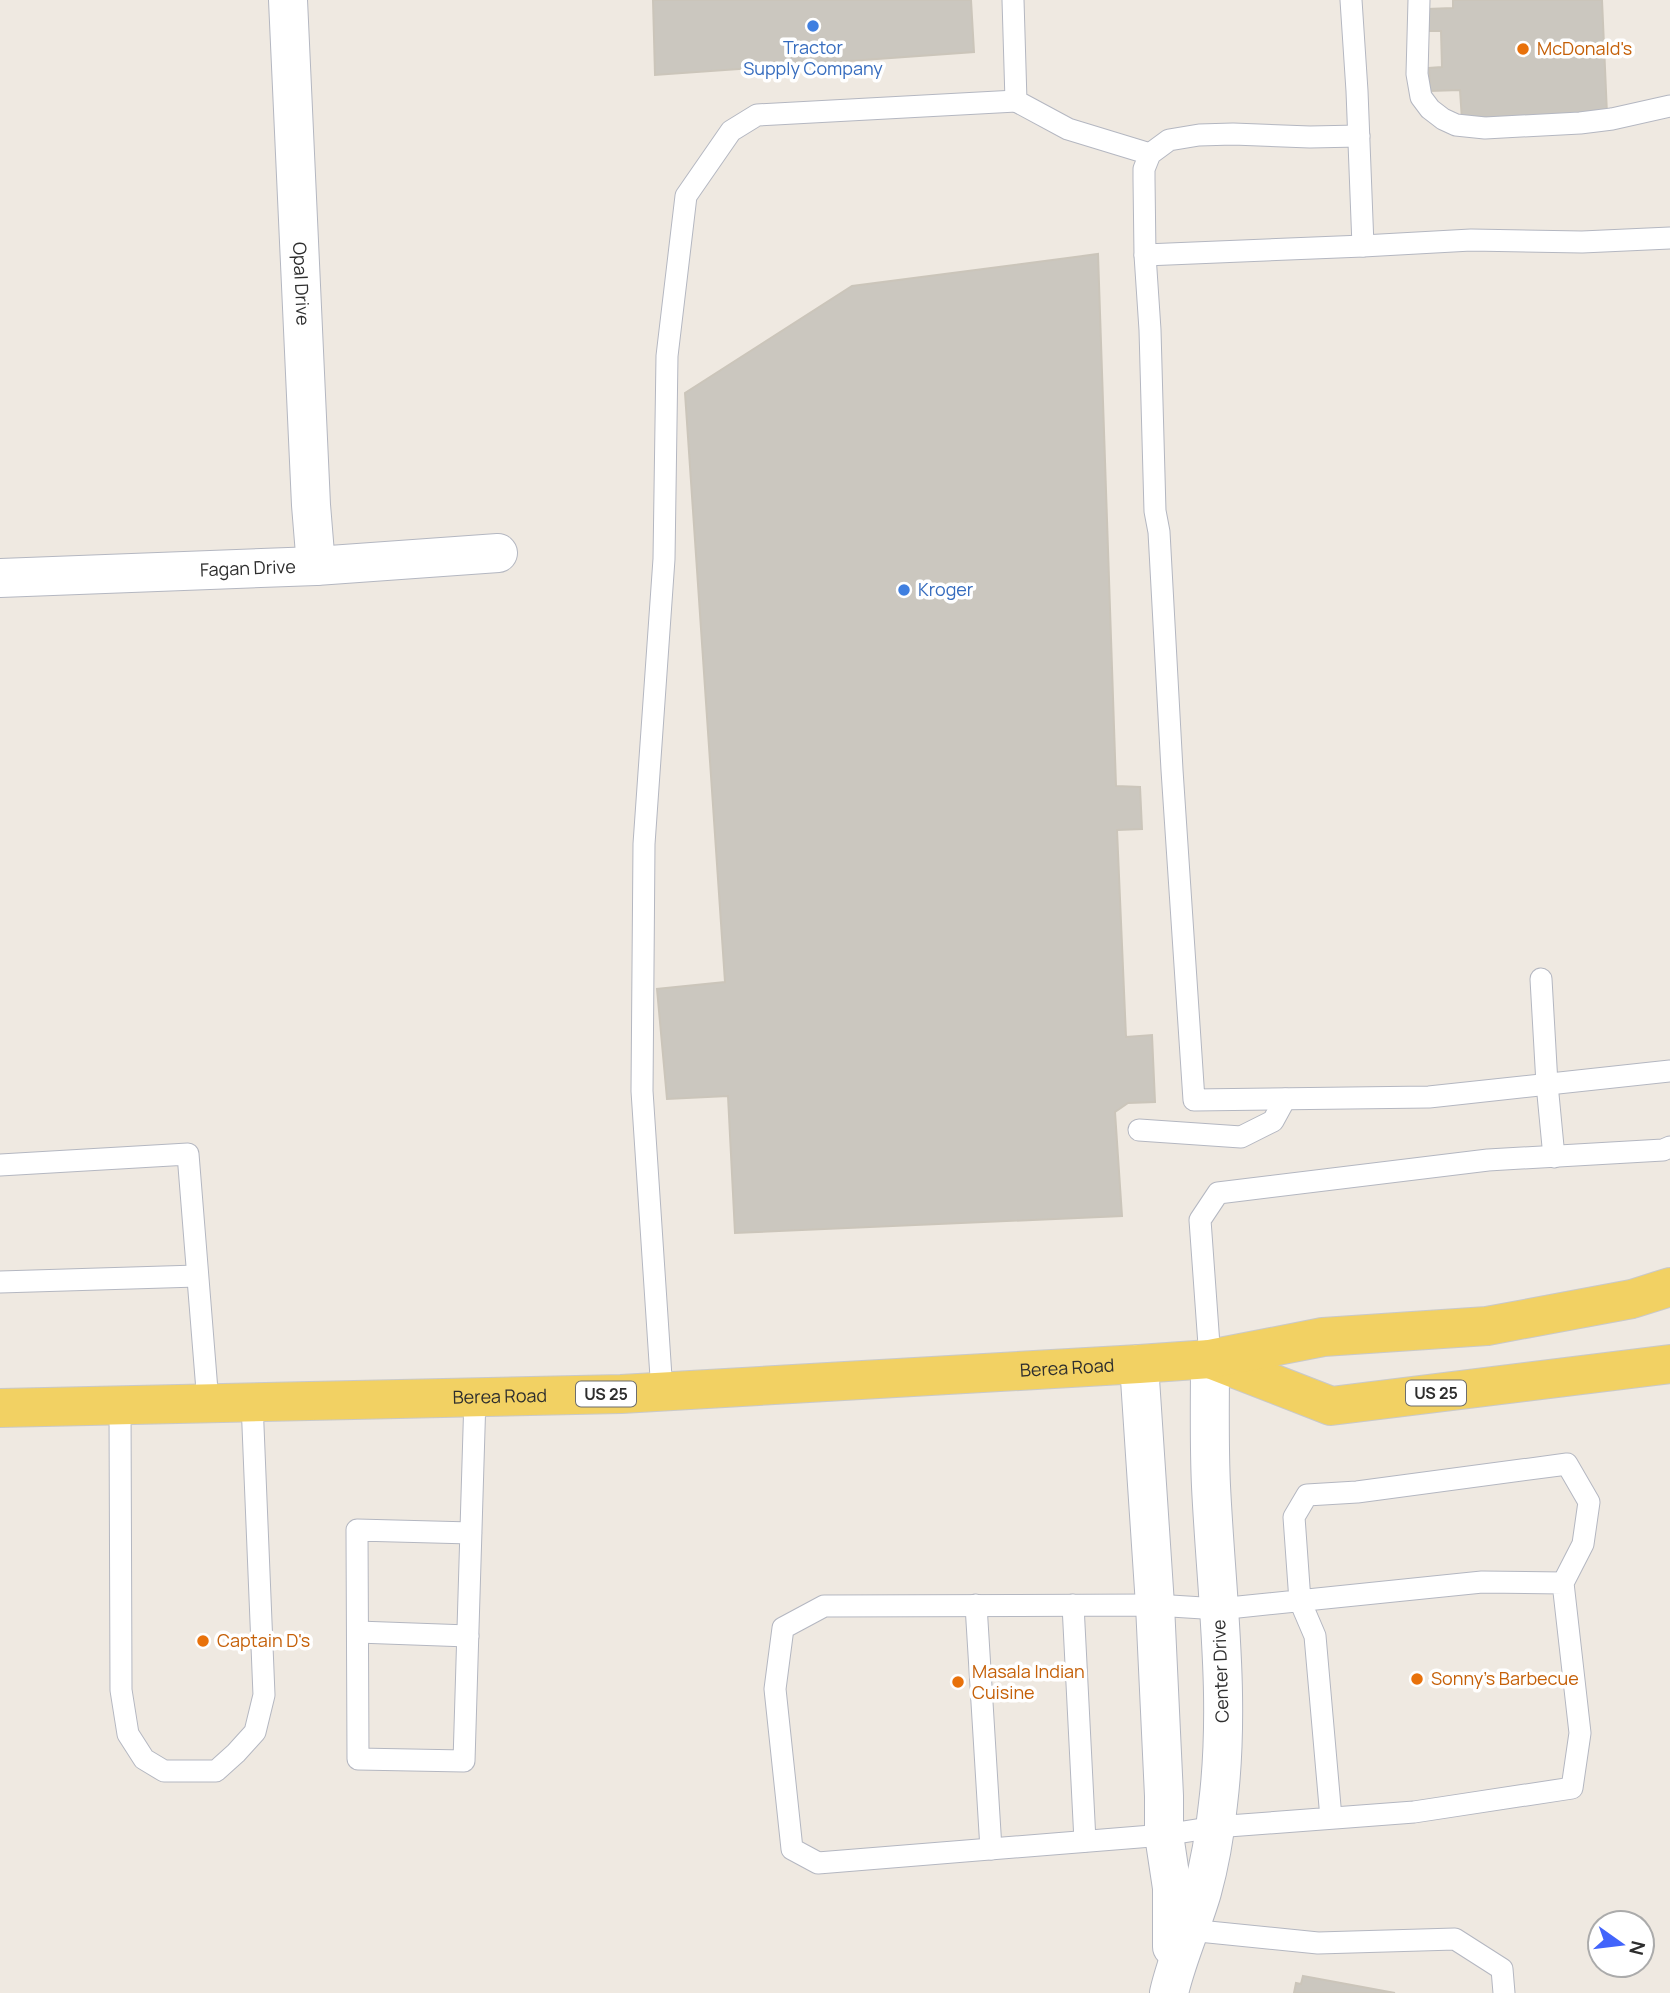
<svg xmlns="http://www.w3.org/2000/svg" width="1670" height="1993" viewBox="0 0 1670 1993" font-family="Manrope,sans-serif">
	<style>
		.building { fill: #cbc7bf; stroke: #cbc5ba; stroke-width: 2 }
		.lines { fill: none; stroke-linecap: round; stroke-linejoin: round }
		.service-casing { stroke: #b4b7c1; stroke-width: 23 }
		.minor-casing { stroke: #b4b7c1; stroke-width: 40 }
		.primary-casing { stroke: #c9c9c9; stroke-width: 40 }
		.service { stroke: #fff; stroke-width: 21 }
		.minor { stroke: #fff; stroke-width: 38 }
		.primary { stroke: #f2d163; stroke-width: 38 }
		.shop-dot { fill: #3f7fe0; stroke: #fff; stroke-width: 2.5 }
		.food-dot { fill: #e8710a; stroke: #fff; stroke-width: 2.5 }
		.labels { text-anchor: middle; stroke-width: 7; stroke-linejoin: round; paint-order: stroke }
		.shield { fill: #fff; stroke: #6d6d6d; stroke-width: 2 }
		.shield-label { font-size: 16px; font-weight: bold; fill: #2e2e2e }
		.shop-label { font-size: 18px; fill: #366cbe; stroke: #fff }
		.food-label { font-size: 18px; fill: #c56008; stroke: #fff; text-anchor: start }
		.street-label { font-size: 18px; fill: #2e2e2e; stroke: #fff }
	</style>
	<rect width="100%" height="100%" fill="#efe9e1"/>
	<g class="building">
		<path d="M653,0H971L974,52L655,75Z"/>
		<path d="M1453,0H1602L1607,114L1462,120L1460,90L1430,91L1429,68L1442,67L1441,31H1429L1428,9L1453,8Z"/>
		<path d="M1098,254L1116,786L1140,787L1142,829L1117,830L1126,1037L1152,1035L1155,1102L1128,1103L1115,1112L1122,1216L735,1233L728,1096L667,1099L657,989L725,982L685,393L852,286Z"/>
		<path d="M1303,1976L1395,1993H1294L1296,1983L1301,1984Z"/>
	</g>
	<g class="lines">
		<defs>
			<g id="service">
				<path d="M1013,0L1016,101L1068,129L1150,154"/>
				<path d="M1351,0L1357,91L1363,246L1471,240L1582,242L1670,238"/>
				<path d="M1419,0L1417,74L1421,97L1430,109L1443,119L1456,125L1485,128L1580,123L1612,119L1670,106"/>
				<path d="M1359,136L1310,137L1233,134L1199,135L1169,140L1150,154L1144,169V179L1145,255L1150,330L1155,511L1159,532L1172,770L1194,1100L1429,1097L1670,1071"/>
				<path d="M1145,255L1363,246"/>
				<path d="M1541,979L1547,1084L1554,1157"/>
				<path d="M1139,1130L1241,1137L1273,1121L1285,1099"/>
				<path d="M0,1165L188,1154L208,1403"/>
				<path d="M0,1282L197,1276"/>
				<path d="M1210,1359L1200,1220L1218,1193L1488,1160L1663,1150L1670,1147"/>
				<path d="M662,1392L642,1091L644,844L664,559L667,356L686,196L731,131L757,115L1016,101"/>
				<path d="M120,1405L121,1690L128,1734L144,1759L164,1771H216L236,1753L255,1732L264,1695L252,1402"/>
				<path d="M471,1533L357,1530L358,1759L464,1761L475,1397"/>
				<path d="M976,1605L991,1849"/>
				<path d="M1073,1605L1085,1841"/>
				<path d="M358,1632L468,1636"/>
				<path d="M1331,1818L1315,1636L1300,1601L1294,1517L1307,1495L1357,1492L1567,1464L1589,1502L1583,1544L1563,1583L1580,1733L1572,1788L1414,1812L1215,1827L1164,1835L818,1863L792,1849L775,1689L783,1628L824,1606L1155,1605L1219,1609L1482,1582L1563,1583"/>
				<path d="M1189,1930L1318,1943L1455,1939L1502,1969L1504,1993"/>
			</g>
			<g id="minor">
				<path id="s1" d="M288,0L311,505L316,566"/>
				<path id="s2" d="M0,578L316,566L498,553"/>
				<path d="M1139,1364L1155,1605L1164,1796V1835L1172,1888V1947"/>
				<path d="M1169,1993C1177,1958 1192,1926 1202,1892C1210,1863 1215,1833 1218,1804C1231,1698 1216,1591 1211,1486C1209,1444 1210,1401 1210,1359"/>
			</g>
			<g id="primary">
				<path d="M1210,1359L1331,1406L1670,1364"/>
				<path id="s3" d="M0,1408L621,1394L1139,1364L1210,1359L1323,1337L1487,1326L1632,1299L1670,1287"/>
			</g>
		</defs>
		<use href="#service" class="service-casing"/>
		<use href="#minor" class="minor-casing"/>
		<use href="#primary" class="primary-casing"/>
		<use href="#service" class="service"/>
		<use href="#minor" class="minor"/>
		<use href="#primary" class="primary"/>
	</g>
	<g class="shop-dot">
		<circle cx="813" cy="26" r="7"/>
		<circle cx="904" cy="590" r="7"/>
	</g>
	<g class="food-dot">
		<circle cx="1523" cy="49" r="7"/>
		<circle cx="203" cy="1641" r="7"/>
		<circle cx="1417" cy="1679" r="7"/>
		<circle cx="958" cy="1682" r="7"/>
	</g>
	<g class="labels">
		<g class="shield">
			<rect x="1406" y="1380.5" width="60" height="25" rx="5"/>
			<rect x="576" y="1381.5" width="60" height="25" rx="5"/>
		</g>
		<g class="shield-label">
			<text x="1436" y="1399">US 25</text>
			<text x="606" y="1400">US 25</text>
		</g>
		<g class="shop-label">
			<text x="813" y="54">Tractor<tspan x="813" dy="21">Supply Company</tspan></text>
			<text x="918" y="596" text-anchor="start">Kroger</text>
		</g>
		<g class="food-label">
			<text x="1537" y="55">McDonald's</text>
			<text x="217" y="1647">Captain D's</text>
			<text x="972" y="1678">Masala Indian<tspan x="972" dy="21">Cuisine</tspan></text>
			<text x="1431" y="1685">Sonny's Barbecue</text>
		</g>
		<g class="street-label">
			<text dy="6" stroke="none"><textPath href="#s1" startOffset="284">Opal Drive</textPath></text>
			<text dy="6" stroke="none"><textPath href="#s2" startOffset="248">Fagan Drive</textPath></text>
			<text dy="6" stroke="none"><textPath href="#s3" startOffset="1068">Berea Road</textPath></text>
			<text dy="6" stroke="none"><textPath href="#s3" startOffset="500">Berea Road</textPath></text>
			<text transform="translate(1221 1671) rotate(-92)" y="6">Center Drive</text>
		</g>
	</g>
	<g transform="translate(1621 1944) rotate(104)"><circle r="33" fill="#ffffff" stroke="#ababab" stroke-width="2"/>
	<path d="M0-5L12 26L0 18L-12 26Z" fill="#4264fb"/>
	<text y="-10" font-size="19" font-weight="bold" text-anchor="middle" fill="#2e2e2e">N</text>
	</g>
</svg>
